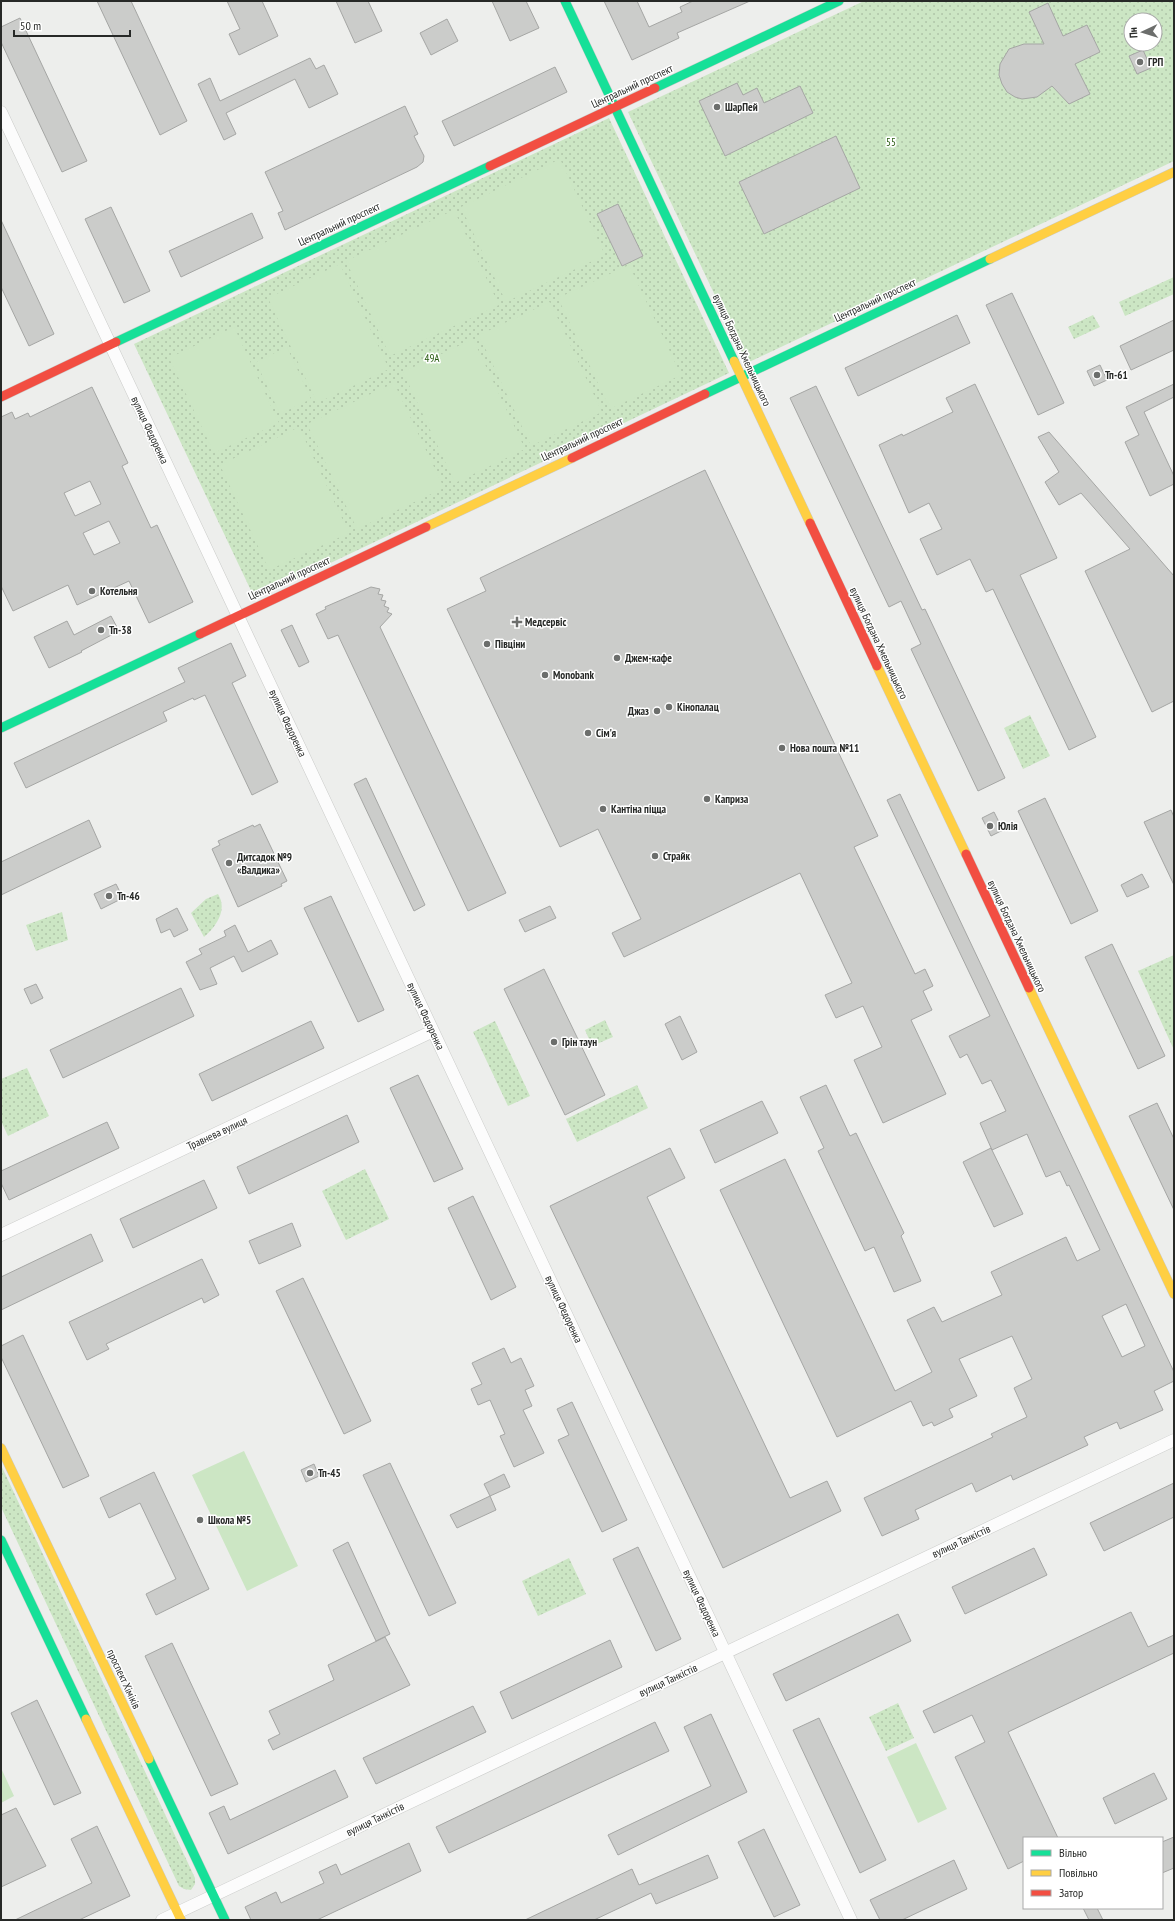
<svg xmlns="http://www.w3.org/2000/svg" width="1175" height="1921" font-family="'PT Sans Narrow',sans-serif">
<style>
.grass{fill:url(#grass-dots);fill-rule:evenodd}
.garden{fill:#cce6c4}
.building{fill:#cbccca;stroke:#a5a6a4;fill-rule:evenodd}
.lines{fill:none;stroke-linecap:round;stroke-linejoin:round}
.street-casing{stroke:#cacbc9;stroke-width:13}
.fast-casing{stroke:#cacbc9;stroke-width:10}
.slow-casing{stroke:#cacbc9;stroke-width:10}
.jam-casing{stroke:#cacbc9;stroke-width:10}
.street{stroke:#fcfcfc;stroke-width:12}
.fast{stroke:#16e098;stroke-width:9}
.slow{stroke:#ffcf43;stroke-width:9}
.jam{stroke:#f24e42;stroke-width:9}
.poi-dot{fill:#6c6e6c;stroke:#fff;stroke-width:1.5}
.labels{text-anchor:middle;dominant-baseline:central;stroke-width:3;stroke-linejoin:round;paint-order:stroke}
.poi-label{font-size:11px;font-weight:bold;fill:#272927;stroke:#fff;text-anchor:start}
.street-label{font-size:11px;fill:#272927;stroke:#fff}
.park-label{font-size:11px;fill:#25590d;stroke:#fff}
</style>
<defs>
<pattern id="grass-dots" width="8" height="8" patternUnits="userSpaceOnUse"><rect width="8" height="8" fill="#cce6c4"/><path d="M2 2h.1M6 6h.1" fill="none" stroke="#afc5a8" stroke-width="1.8" stroke-linecap="round"/></pattern>
</defs>
<rect width="100%" height="100%" fill="#edeeec"/>
<!-- grass -->
<path class="grass" d="M 864,1 L 1174,1 L 1174,161 L 747,363 L 628,112 ZM 1131,20 L 1155,20 L 1155,44 L 1131,44 Z
M 609,118 L 729,373 L 255,599 L 134,344 Z
M 1174,277 L 1174,294 L 1125,316 L 1119,302 Z
M 1093,315 L 1100,327 L 1074,339 L 1068,327 Z
M 1030,715 L 1050,756 L 1023,769 L 1004,728 Z
M 218,894 C 228,910 216,927 204,937 L 191,913 L 206,899 Z
M 62,912 L 68,940 L 36,951 L 26,925 Z
M 1174,955 L 1174,1050 L 1138,971 Z
M 605,1020 L 613,1037 L 592,1046 L 585,1030 Z
M 495,1021 L 530,1096 L 508,1106 L 473,1032 Z
M 27,1068 L 49,1116 L 8,1136 L 1,1121 L 1,1079 Z
M 637,1085 L 648,1108 L 577,1142 L 566,1119 Z
M 365,1169 L 389,1219 L 346,1240 L 322,1191 Z
M 1,1465 L 195,1878 L 195,1884 L 191,1890 L 184,1889 L 179,1886 L 1,1507 Z
M 569,1558 L 586,1594 L 538,1616 L 522,1581 Z
M 898,1703 L 914,1738 L 886,1751 L 869,1717 Z"/>
<!-- garden -->
<path class="garden" d="M 560,159 L 605,255 L 506,302 L 461,207 Z
M 454,210 L 499,305 L 390,356 L 346,261 Z
M 340,264 L 389,369 L 317,403 L 268,298 Z
M 629,265 L 681,375 L 610,409 L 558,298 Z
M 550,302 L 602,412 L 531,446 L 479,335 Z
M 234,327 L 279,423 L 214,453 L 169,358 Z
M 473,339 L 525,449 L 455,483 L 403,372 Z
M 287,347 L 311,399 L 280,414 L 256,362 Z
M 394,383 L 444,488 L 357,529 L 307,424 Z
M 299,427 L 349,533 L 269,570 L 220,465 Z
M 244,1451 L 298,1566 L 247,1591 L 192,1475 Z
M 916,1743 L 947,1809 L 918,1823 L 887,1757 Z
M 1,1768 L 14,1796 L 1,1803 Z"/>
<!-- building -->
<path class="building" d="M 97,1 L 131,1 L 187,121 L 160,135 Z
M 227,1 L 262,1 L 278,36 L 239,55 L 229,34 L 240,29 Z
M 336,1 L 368,1 L 382,31 L 355,43 Z
M 492,1 L 526,1 L 539,28 L 510,41 Z
M 604,1 L 637,1 L 649,27 L 682,12 L 680,7 L 693,1 L 750,1 L 677,33 L 679,38 L 632,60 Z
M 1048,3 L 1063,36 L 1087,25 L 1100,52 L 1075,64 L 1090,94 L 1069,104 L 1052,86 L 1037,97 L 1022,99 L 1015,97 L 1007,92 L 1002,84 L 999,75 L 1000,64 L 1009,49 L 1024,44 L 1044,44 L 1029,12 Z
M 20,18 L 87,161 L 62,172 L 1,42 L 1,27 Z
M 447,19 L 458,41 L 431,55 L 420,33 Z
M 1143,50 L 1151,68 L 1137,74 L 1129,56 Z
M 310,58 L 316,69 L 324,65 L 338,94 L 309,108 L 295,79 L 226,113 L 236,134 L 224,140 L 198,84 L 210,78 L 220,101 Z
M 555,67 L 567,92 L 454,146 L 442,121 Z
M 737,83 L 743,95 L 757,88 L 764,103 L 800,86 L 813,113 L 725,156 L 699,101 Z
M 405,106 L 418,134 L 414,136 L 424,156 L 423,162 L 417,167 L 285,230 L 278,213 L 283,211 L 265,172 Z
M 836,136 L 860,188 L 764,234 L 739,182 Z
M 618,204 L 643,256 L 622,266 L 597,214 Z
M 111,207 L 150,291 L 124,303 L 85,219 Z
M 252,213 L 263,238 L 181,277 L 169,251 Z
M 1,220 L 54,334 L 29,346 L 1,287 Z
M 1012,293 L 1064,403 L 1038,415 L 986,305 Z
M 957,315 L 970,343 L 858,396 L 845,368 Z
M 1174,320 L 1174,350 L 1131,370 L 1120,346 Z
M 1100,365 L 1107,380 L 1094,386 L 1087,371 Z
M 975,384 L 1057,558 L 1020,575 L 1096,737 L 1069,750 L 993,589 L 986,592 L 970,559 L 937,575 L 920,539 L 942,529 L 929,503 L 909,513 L 879,445 L 902,434 L 903,436 L 953,412 L 946,398 Z
M 1174,384 L 1174,397 L 1144,412 L 1174,476 L 1174,484 L 1150,496 L 1125,442 L 1139,435 L 1126,407 Z
M 816,386 L 922,610 L 925,609 L 1005,778 L 978,791 L 911,649 L 921,644 L 901,601 L 889,607 L 790,398 Z
M 92,387 L 128,463 L 122,466 L 151,528 L 157,525 L 193,602 L 149,623 L 129,581 L 77,605 L 68,585 L 13,611 L 1,586 L 1,417 L 12,412 L 15,419 L 28,413 L 30,417 ZM 90,481 L 101,504 L 75,516 L 64,493 ZM 109,521 L 120,543 L 94,555 L 83,533 Z
M 1049,432 L 1174,576 L 1174,701 L 1152,712 L 1085,571 L 1130,549 L 1081,493 L 1059,505 L 1045,482 L 1059,472 L 1038,437 Z
M 705,470 L 878,836 L 854,847 L 915,974 L 925,969 L 933,986 L 923,991 L 932,1010 L 911,1020 L 946,1094 L 883,1123 L 854,1060 L 882,1047 L 863,1006 L 836,1018 L 825,995 L 852,983 L 800,873 L 624,957 L 612,933 L 641,919 L 598,829 L 560,847 L 447,609 L 486,591 L 480,578 Z
M 371,587 L 380,589 L 378,594 L 383,595 L 381,600 L 386,601 L 384,606 L 389,608 L 387,612 L 392,614 L 380,627 L 506,893 L 468,911 L 338,635 L 328,639 L 316,614 L 326,609 L 325,607 Z
M 111,616 L 119,631 L 81,651 L 82,652 L 49,668 L 34,637 L 67,621 L 74,635 Z
M 292,625 L 309,662 L 299,667 L 281,630 Z
M 231,643 L 246,676 L 232,683 L 278,782 L 252,795 L 205,695 L 194,700 L 193,698 L 163,712 L 167,721 L 26,788 L 14,763 L 185,682 L 178,668 Z
M 366,778 L 425,905 L 414,911 L 354,784 Z
M 900,794 L 1174,1372 L 1174,1381 L 1154,1391 L 1163,1410 L 1120,1429 L 1117,1422 L 1084,1437 L 1088,1445 L 1013,1480 L 1011,1475 L 976,1492 L 972,1483 L 915,1510 L 919,1519 L 882,1536 L 864,1498 L 993,1437 L 991,1434 L 1027,1417 L 1014,1388 L 1032,1379 L 1012,1336 L 959,1359 L 977,1396 L 949,1409 L 953,1417 L 934,1426 L 932,1422 L 923,1426 L 911,1401 L 837,1437 L 720,1190 L 785,1159 L 895,1391 L 932,1372 L 907,1320 L 934,1307 L 942,1322 L 1002,1295 L 991,1272 L 1066,1237 L 1077,1261 L 1100,1250 L 1069,1185 L 1067,1186 L 1060,1171 L 1046,1177 L 1027,1134 L 992,1150 L 980,1123 L 1006,1111 L 991,1080 L 982,1084 L 967,1054 L 960,1058 L 949,1036 L 990,1016 L 887,800 ZM 1126,1304 L 1145,1346 L 1122,1357 L 1102,1316 Z
M 1045,798 L 1098,911 L 1071,924 L 1018,811 Z
M 1171,810 L 1174,817 L 1174,885 L 1144,822 Z
M 994,812 L 1003,830 L 991,836 L 982,818 Z
M 89,820 L 101,847 L 1,895 L 1,862 Z
M 260,824 L 287,881 L 281,884 L 282,886 L 238,907 L 212,849 L 220,845 L 218,841 L 253,825 L 254,827 Z
M 1142,874 L 1149,887 L 1127,897 L 1121,885 Z
M 116,884 L 123,898 L 101,909 L 94,894 Z
M 331,896 L 384,1010 L 358,1022 L 304,908 Z
M 550,906 L 556,918 L 525,932 L 519,920 Z
M 177,908 L 188,930 L 174,937 L 170,929 L 161,933 L 156,919 Z
M 235,925 L 248,952 L 271,940 L 278,954 L 242,972 L 234,956 L 210,968 L 217,984 L 200,990 L 186,962 L 202,954 L 199,949 L 226,936 L 224,931 Z
M 1112,944 L 1165,1056 L 1138,1069 L 1085,957 Z
M 544,969 L 605,1095 L 565,1115 L 504,989 Z
M 36,984 L 43,998 L 31,1004 L 24,989 Z
M 181,988 L 194,1016 L 63,1078 L 50,1050 Z
M 680,1016 L 697,1052 L 682,1060 L 665,1024 Z
M 311,1021 L 324,1048 L 212,1101 L 199,1074 Z
M 418,1075 L 463,1169 L 434,1182 L 390,1088 Z
M 826,1085 L 850,1136 L 856,1133 L 904,1233 L 901,1236 L 921,1281 L 894,1292 L 874,1247 L 865,1251 L 818,1151 L 824,1148 L 800,1097 Z
M 762,1101 L 778,1133 L 715,1163 L 700,1130 Z
M 1157,1103 L 1174,1139 L 1174,1210 L 1129,1116 Z
M 347,1115 L 359,1142 L 249,1194 L 237,1167 Z
M 107,1122 L 119,1148 L 9,1200 L 1,1183 L 1,1171 Z
M 670,1148 L 685,1178 L 647,1197 L 790,1498 L 827,1481 L 841,1511 L 723,1568 L 550,1206 Z
M 991,1148 L 1023,1214 L 994,1227 L 963,1162 Z
M 204,1180 L 217,1208 L 133,1248 L 120,1219 Z
M 473,1196 L 516,1287 L 491,1300 L 448,1208 Z
M 292,1223 L 301,1246 L 259,1264 L 249,1241 Z
M 91,1234 L 103,1261 L 1,1310 L 1,1277 Z
M 202,1259 L 219,1295 L 204,1303 L 202,1298 L 106,1344 L 109,1349 L 87,1360 L 69,1322 Z
M 303,1278 L 371,1421 L 344,1434 L 276,1291 Z
M 23,1335 L 89,1476 L 63,1488 L 1,1357 L 1,1346 Z
M 504,1348 L 511,1363 L 521,1358 L 534,1386 L 525,1390 L 532,1406 L 523,1410 L 544,1453 L 514,1467 L 500,1436 L 505,1434 L 490,1400 L 478,1405 L 471,1389 L 482,1384 L 472,1363 Z
M 572,1402 L 627,1520 L 602,1532 L 558,1440 L 569,1435 L 557,1409 Z
M 390,1463 L 456,1603 L 429,1616 L 363,1475 Z
M 314,1464 L 319,1476 L 306,1482 L 301,1470 Z
M 154,1472 L 209,1589 L 156,1615 L 146,1594 L 176,1579 L 140,1503 L 109,1518 L 100,1498 Z
M 504,1474 L 510,1487 L 490,1496 L 484,1484 Z
M 1174,1483 L 1174,1517 L 1104,1551 L 1090,1523 Z
M 490,1496 L 496,1510 L 457,1528 L 450,1515 Z
M 348,1542 L 390,1634 L 376,1641 L 333,1550 Z
M 638,1547 L 681,1639 L 656,1651 L 613,1559 Z
M 1034,1548 L 1047,1575 L 965,1614 L 952,1587 Z
M 1131,1612 L 1148,1647 L 1174,1635 L 1174,1653 L 1008,1732 L 1058,1838 L 1024,1838 L 1024,1861 L 1008,1869 L 955,1757 L 985,1742 L 972,1715 L 934,1733 L 923,1711 Z
M 898,1614 L 911,1641 L 786,1701 L 773,1674 Z
M 385,1637 L 410,1685 L 273,1750 L 268,1740 L 280,1734 L 269,1711 L 334,1680 L 328,1665 Z
M 610,1640 L 622,1667 L 512,1719 L 500,1692 Z
M 172,1643 L 238,1784 L 211,1796 L 145,1656 Z
M 37,1700 L 81,1793 L 54,1805 L 11,1713 Z
M 473,1706 L 486,1732 L 376,1784 L 363,1758 Z
M 711,1714 L 747,1792 L 618,1855 L 608,1835 L 711,1786 L 684,1727 Z
M 819,1718 L 886,1860 L 860,1873 L 793,1730 Z
M 655,1722 L 669,1751 L 449,1853 L 436,1827 Z
M 335,1770 L 348,1797 L 228,1854 L 209,1813 L 224,1806 L 230,1820 Z
M 1154,1773 L 1167,1799 L 1115,1824 L 1103,1798 Z
M 16,1808 L 46,1866 L 1,1887 L 1,1815 Z
M 97,1826 L 130,1896 L 79,1920 L 15,1920 L 92,1883 L 71,1839 Z
M 764,1829 L 800,1905 L 774,1917 L 738,1842 Z
M 1174,1837 L 1174,1868 L 1162,1873 L 1162,1842 Z
M 409,1843 L 421,1871 L 317,1920 L 251,1920 L 245,1907 L 276,1892 L 281,1903 L 324,1883 L 319,1872 L 336,1864 L 341,1875 Z
M 708,1855 L 718,1878 L 656,1904 L 651,1893 L 594,1920 L 525,1920 L 632,1869 L 639,1885 Z
M 954,1860 L 967,1889 L 902,1920 L 880,1920 L 870,1900 Z
M 1083,1908 L 1097,1908 L 1103,1920 L 1089,1920 Z"/>
<g class="lines">
<!-- street casing -->
<g class="street-casing">
<path id="street" d="M 1,112 L 851,1920
M 1,1235 L 433,1031
M 162,1920 L 1174,1440"/>
</g>
<!-- fast casing -->
<g class="fast-casing">
<path id="fast" d="M 565,1 L 734,361
M 655,88 L 839,1
M 116,342 L 490,166
M 705,394 L 990,259
M 1,728 L 200,634
M 1,1540 L 86,1719
M 149,1759 L 225,1920"/>
</g>
<!-- slow casing -->
<g class="slow-casing">
<path id="slow" d="M 990,259 L 1174,172
M 734,361 L 810,523
M 426,527 L 572,458
M 877,666 L 966,854
M 1029,988 L 1174,1294
M 1,1448 L 149,1759
M 86,1719 L 181,1920"/>
</g>
<!-- jam casing -->
<g class="jam-casing">
<path id="jam" d="M 490,166 L 655,88
M 1,397 L 116,342
M 572,458 L 705,394
M 810,523 L 877,666
M 200,634 L 426,527
M 966,854 L 1029,988"/>
</g>
<!-- street -->
<use href="#street" class="street"/>
<!-- fast -->
<use href="#fast" class="fast"/>
<!-- slow -->
<use href="#slow" class="slow"/>
<!-- jam -->
<use href="#jam" class="jam"/>
</g>
<!-- markers -->
<g class="poi-dot">
<circle cx="1140" cy="62" r="4"/>
<circle cx="717" cy="107" r="4"/>
<circle cx="1097" cy="375" r="4"/>
<circle cx="92" cy="591" r="4"/>
<path d="M515 616h4v4h4v4h-4v4h-4v-4h-4v-4h4z"/>
<circle cx="101" cy="630" r="4"/>
<circle cx="487" cy="644" r="4"/>
<circle cx="617" cy="658" r="4"/>
<circle cx="545" cy="675" r="4"/>
<circle cx="669" cy="707" r="4"/>
<circle cx="657" cy="711" r="4"/>
<circle cx="588" cy="733" r="4"/>
<circle cx="782" cy="748" r="4"/>
<circle cx="707" cy="799" r="4"/>
<circle cx="603" cy="809" r="4"/>
<circle cx="990" cy="826" r="4"/>
<circle cx="655" cy="856" r="4"/>
<circle cx="229" cy="863" r="4"/>
<circle cx="109" cy="896" r="4"/>
<circle cx="554" cy="1042" r="4"/>
<circle cx="310" cy="1473" r="4"/>
<circle cx="200" cy="1520" r="4"/>
</g>
<g class="labels">
<!-- poi labels -->
<g class="poi-label">
<text x="1148" y="62">ГРП</text>
<text x="725" y="107">ШарПей</text>
<text x="1105" y="375">Тп-61</text>
<text x="100" y="591">Котельня</text>
<text x="525" y="622">Медсервіс</text>
<text x="109" y="630">Тп-38</text>
<text x="495" y="644">Півціни</text>
<text x="625" y="658">Джем-кафе</text>
<text x="553" y="675">Monobank</text>
<text x="677" y="707">Кінопалац</text>
<text x="649" y="711" text-anchor="end">Джаз</text>
<text x="596" y="733">Сім'я</text>
<text x="790" y="748">Нова пошта №11</text>
<text x="715" y="799">Каприза</text>
<text x="611" y="809">Кантіна піцца</text>
<text x="998" y="826">Юлія</text>
<text x="663" y="856">Страйк</text>
<text x="237" y="857">Дитсадок №9<tspan x="237" dy="13">«Валдика»</tspan></text>
<text x="117" y="896">Тп-46</text>
<text x="562" y="1042">Грін таун</text>
<text x="318" y="1473">Тп-45</text>
<text x="208" y="1520">Школа №5</text>
</g>
<!-- street labels -->
<g class="street-label">
<text transform="translate(632 86) rotate(-25)">Центральний проспект</text>
<text transform="translate(339 224) rotate(-25)">Центральний проспект</text>
<text transform="translate(875 300) rotate(-25)">Центральний проспект</text>
<text transform="translate(742 350) rotate(65)">вулиця Богдана Хмельницького</text>
<text transform="translate(150 430) rotate(65)">вулиця Федоренка</text>
<text transform="translate(582 439) rotate(-25)">Центральний проспект</text>
<text transform="translate(289 578) rotate(-25)">Центральний проспект</text>
<text transform="translate(879 643) rotate(65)">вулиця Богдана Хмельницького</text>
<text transform="translate(288 723) rotate(65)">вулиця Федоренка</text>
<text transform="translate(1017 936) rotate(65)">вулиця Богдана Хмельницького</text>
<text transform="translate(426 1016) rotate(65)">вулиця Федоренка</text>
<text transform="translate(217 1133) rotate(-25)">Травнева вулиця</text>
<text transform="translate(564 1309) rotate(65)">вулиця Федоренка</text>
<text transform="translate(961 1541) rotate(-25)">вулиця Танкістів</text>
<text transform="translate(702 1603) rotate(65)">вулиця Федоренка</text>
<text transform="translate(124 1679) rotate(65)">проспект Хіміків</text>
<text transform="translate(668 1680) rotate(-25)">вулиця Танкістів</text>
<text transform="translate(375 1819) rotate(-26)">вулиця Танкістів</text>
</g>
<!-- park labels -->
<g class="park-label">
<text x="891" y="142">55</text>
<text x="432" y="358">49А</text>
</g>
</g>
<!-- border -->
<rect width="1175" height="1921" fill="none" stroke="#272927" stroke-width="4"/>
<!-- legend -->
<rect x="1023" y="1837" width="140" height="72" fill="#ffffff" stroke="#a9a9a9"/>
<rect x="1031" y="1850" width="20" height="6" fill="#16e098" stroke="#a9a9a9"/>
<text x="1059" y="1857" font-size="12" fill="#272927">Вільно</text>
<rect x="1031" y="1870" width="20" height="6" fill="#ffcf43" stroke="#a9a9a9"/>
<text x="1059" y="1877" font-size="12" fill="#272927">Повільно</text>
<rect x="1031" y="1890" width="20" height="6" fill="#f24e42" stroke="#a9a9a9"/>
<text x="1059" y="1897" font-size="12" fill="#272927">Затор</text>
<!-- north arrow -->
<g transform="translate(1143 32) rotate(266)"><circle r="19" fill="#ffffff" stroke="#a9a9a9"/>
<path d="M0-3L7 15L0 10L-7 15Z" fill="#6c6e6c"/>
<text y="-6" font-size="11" font-weight="bold" text-anchor="middle" fill="#272927">Пн</text>
</g>
<!-- scale -->
<path d="M14 30v6h116v-6" fill="none" stroke="#272927" stroke-width="2"/>
<text x="20" y="30" font-size="12" fill="#272927" stroke="#ffffff" stroke-width="3" paint-order="stroke">50 m</text>
</svg>
